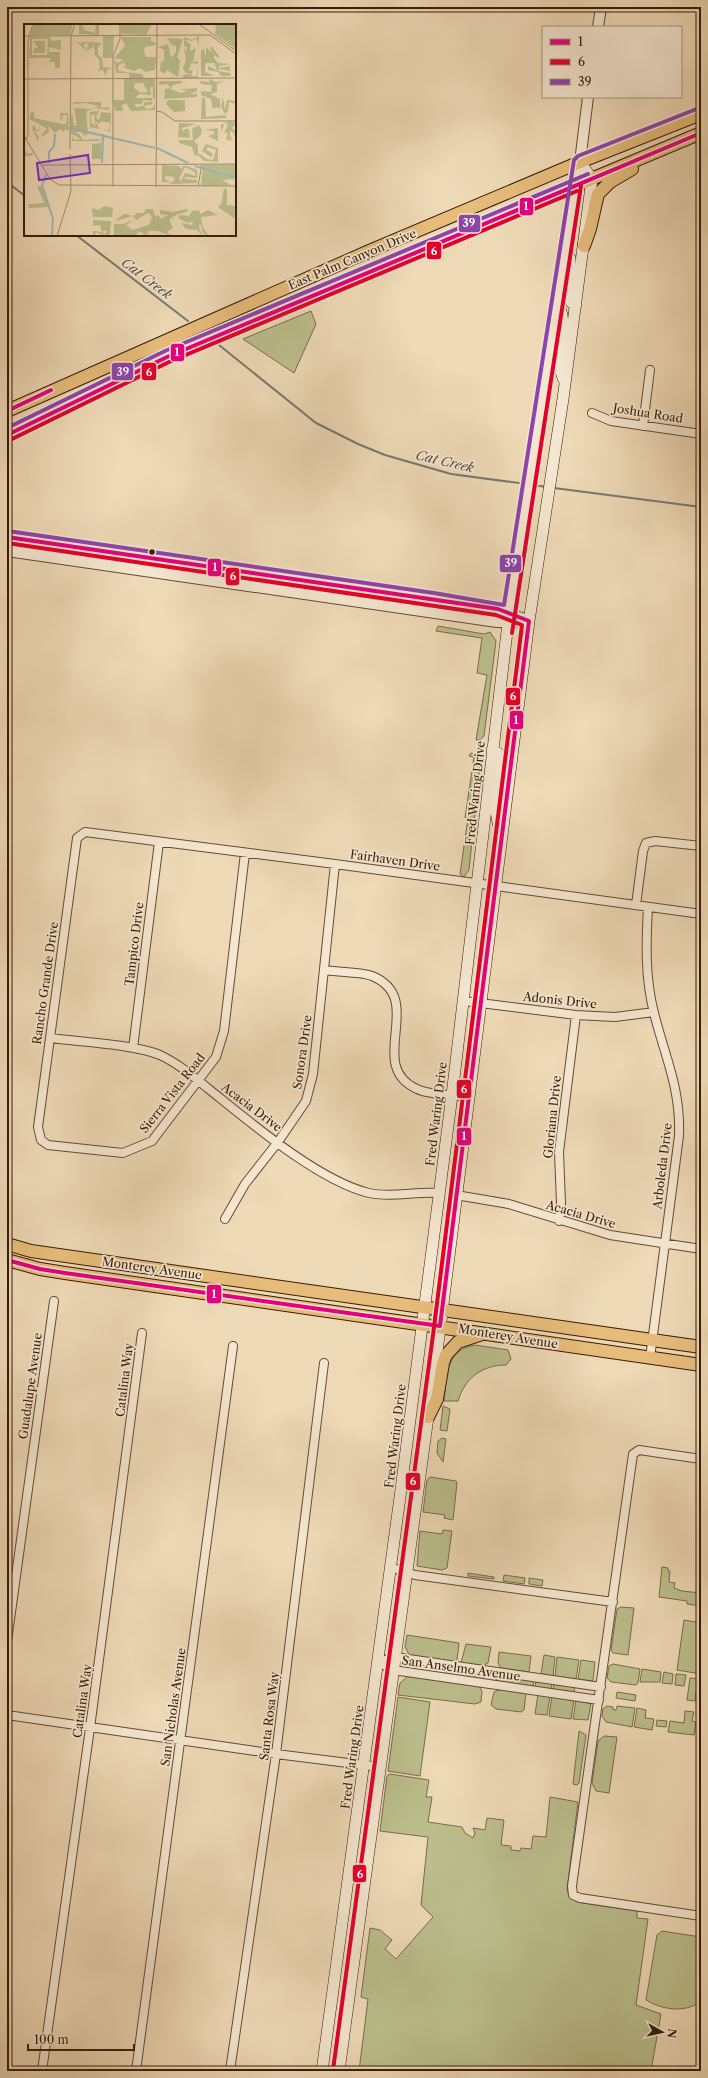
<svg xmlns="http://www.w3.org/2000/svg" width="708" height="2078" font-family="'Libre Caslon Text',serif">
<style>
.green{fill:#bbbe8c;stroke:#796d4a}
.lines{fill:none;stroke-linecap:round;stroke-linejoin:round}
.stream{stroke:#767972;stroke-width:2}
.minor-casing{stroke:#654b33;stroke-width:10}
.tertiary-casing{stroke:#654b33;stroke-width:12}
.secondary-casing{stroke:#371c07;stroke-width:12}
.primary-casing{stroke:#371c07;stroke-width:14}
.minor{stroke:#f4e6d0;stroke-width:8}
.tertiary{stroke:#f4e6d0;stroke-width:10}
.secondary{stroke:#f4e6d0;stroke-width:11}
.primary{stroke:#e7bc7b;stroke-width:12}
.bus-1-casing{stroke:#f4e6d0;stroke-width:7}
.bus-2-casing{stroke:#f4e6d0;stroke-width:7}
.bus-3-casing{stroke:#f4e6d0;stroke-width:7}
.bus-1{stroke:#e5007d;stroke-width:4}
.bus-2{stroke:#e4002b;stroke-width:4}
.bus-3{stroke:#8e44ad;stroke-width:4}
.bus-dot{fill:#371c07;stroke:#f4e6d0;stroke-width:1.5}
.labels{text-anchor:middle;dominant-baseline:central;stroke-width:3.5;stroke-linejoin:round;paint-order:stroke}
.street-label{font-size:12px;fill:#371c07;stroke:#f4e6d0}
.water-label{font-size:13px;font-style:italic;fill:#564a3d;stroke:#f4e6d0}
.inset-river{fill:none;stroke:#a0b7ba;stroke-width:2}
.inset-road{fill:none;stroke:#a58d70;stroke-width:1}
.view{fill:#7b2cbf;fill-opacity:0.15;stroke:#7b2cbf;stroke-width:2}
.inset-edge{fill:none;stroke:#371c07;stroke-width:2}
.line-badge{stroke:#f4e6d0;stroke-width:1.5}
.badge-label{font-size:11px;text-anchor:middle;font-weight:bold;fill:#fff}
</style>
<rect width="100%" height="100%" fill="#eed9b6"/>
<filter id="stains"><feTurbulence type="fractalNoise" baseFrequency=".005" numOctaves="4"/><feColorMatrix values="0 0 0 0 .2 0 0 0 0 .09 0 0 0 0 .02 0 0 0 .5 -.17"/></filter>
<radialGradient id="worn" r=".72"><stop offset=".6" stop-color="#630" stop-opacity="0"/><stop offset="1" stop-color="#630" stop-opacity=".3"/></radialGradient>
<!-- green -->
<path class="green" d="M 311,311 L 316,324 L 294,373 L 243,339 Z
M 438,626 L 484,634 L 490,632 L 496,641 L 484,736 L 480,740 L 476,740 L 487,675 L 477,673 L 482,638 L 436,631 Z
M 471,753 L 481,756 L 469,870 L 464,877 L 460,874 L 468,818 L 465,818 L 474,757 L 469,756 Z
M 475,1345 L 508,1350 L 511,1359 L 506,1365 C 482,1365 465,1378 458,1401 L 444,1401 C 447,1376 445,1350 475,1345 Z
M 443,1406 L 450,1409 L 447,1431 L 440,1430 Z
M 442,1438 L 446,1439 L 443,1462 L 437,1453 L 438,1441 Z
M 430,1477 L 456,1481 L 457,1483 L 453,1520 L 444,1518 L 445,1515 L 423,1512 L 427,1480 Z
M 443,1530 L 452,1531 L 447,1568 L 442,1570 L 417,1566 L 420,1531 L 442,1534 Z
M 662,1567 L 668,1568 L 668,1571 L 670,1571 L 669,1582 L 675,1583 L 674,1588 L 682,1591 L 701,1593 L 701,1606 L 687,1604 L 687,1601 L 659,1597 Z
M 468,1573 L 494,1577 L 494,1579 L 468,1576 Z
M 504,1575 L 525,1578 L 524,1584 L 503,1581 Z
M 529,1578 L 543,1580 L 542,1586 L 529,1584 Z
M 621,1607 L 634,1608 L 628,1655 L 613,1653 L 611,1650 L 617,1609 Z
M 684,1620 L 701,1623 L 701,1674 L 677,1670 Z
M 407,1635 L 459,1643 L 457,1660 L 454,1662 L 410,1656 L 405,1647 Z
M 466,1644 L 491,1647 L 488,1663 L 482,1666 L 461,1663 Z
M 499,1652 L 531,1656 L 529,1672 L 501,1668 L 498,1663 Z
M 544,1655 L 555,1657 L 553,1676 L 541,1674 Z
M 557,1657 L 579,1660 L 576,1679 L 555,1676 Z
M 581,1660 L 595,1662 L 593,1681 L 578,1679 Z
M 613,1664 L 640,1669 L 638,1683 L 636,1685 L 611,1682 L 607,1678 L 609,1666 Z
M 427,1666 L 482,1673 L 484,1678 L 481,1679 L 425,1671 Z
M 642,1669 L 661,1672 L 660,1682 L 640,1682 Z
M 664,1672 L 673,1674 L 672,1684 L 662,1683 Z
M 676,1674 L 686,1675 L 684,1686 L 675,1685 Z
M 498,1675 L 534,1680 L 533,1686 L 496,1681 L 496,1676 Z
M 408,1676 L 479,1686 L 482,1691 L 481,1702 L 475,1704 L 398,1695 L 400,1683 Z
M 690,1678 L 701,1679 L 700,1692 L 696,1692 L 695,1701 L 687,1700 Z
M 536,1681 L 552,1683 L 551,1689 L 535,1687 Z
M 554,1683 L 575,1686 L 574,1692 L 553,1689 Z
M 501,1689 L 526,1693 L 524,1710 L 521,1712 L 496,1709 L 491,1705 L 494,1692 Z
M 617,1692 L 636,1695 L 635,1701 L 616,1698 Z
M 538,1694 L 550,1696 L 547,1715 L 535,1714 Z
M 552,1696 L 574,1699 L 571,1719 L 549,1716 Z
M 398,1697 L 430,1702 L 420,1776 L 388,1771 Z
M 576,1700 L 591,1704 L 588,1720 L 573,1719 Z
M 607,1706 L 613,1707 L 613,1710 L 616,1710 L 617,1706 L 635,1708 L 632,1727 L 606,1722 L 602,1716 L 603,1709 Z
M 637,1708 L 646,1710 L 645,1718 L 654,1719 L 652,1730 L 634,1727 Z
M 685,1711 L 694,1712 L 692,1721 L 696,1722 L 694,1735 L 668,1732 L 670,1721 L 684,1723 Z
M 657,1720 L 667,1721 L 666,1727 L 656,1726 Z
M 579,1731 L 586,1735 L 579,1783 L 577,1785 L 573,1784 Z
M 604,1736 L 617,1737 L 609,1793 L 596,1791 L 592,1783 L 598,1741 Z
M 390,1774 L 429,1780 L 426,1797 L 432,1797 L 428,1822 L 462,1827 L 465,1833 L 473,1838 L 475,1833 L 473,1828 L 485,1830 L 487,1818 L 504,1820 L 501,1845 L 511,1846 L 511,1850 L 520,1851 L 521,1848 L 531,1849 L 533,1836 L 546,1837 L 550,1797 L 578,1802 L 567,1890 L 570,1898 L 577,1902 L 637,1911 L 637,1918 L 648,1919 L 636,2005 L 661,2014 L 651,2071 L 359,2071 L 368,1999 L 361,1997 L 370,1928 L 380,1930 L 392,1940 L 385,1949 L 396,1959 L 433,1917 L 421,1905 L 428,1837 L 380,1831 L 387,1776 Z
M 662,1931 L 701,1937 L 701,2002 C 683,2013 663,2010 646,2000 L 657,1935 Z"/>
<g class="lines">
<!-- stream -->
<path class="stream" d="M 7,182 L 25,196
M 76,235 L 188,321
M 219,345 L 316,423 L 358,444 L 385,455 L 451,474 L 526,484
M 534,485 L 546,487
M 554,488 L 701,507"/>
<!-- minor casing -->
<g class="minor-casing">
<path id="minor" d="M 592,413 L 611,421 L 701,434
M 643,426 L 650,370
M 245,853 L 224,1031 L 216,1057 L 152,1141 L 123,1153 L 48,1145 L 41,1140 L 38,1127 L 77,838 L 85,832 L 335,864 L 701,914
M 636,905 L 643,851 L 646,843 L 655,841 L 701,846
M 648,907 C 646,943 645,978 654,1013 C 665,1057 681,1089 679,1136 L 650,1358
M 324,970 C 336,972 363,972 372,976 C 428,999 364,1065 417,1089 C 429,1095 454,1095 468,1097
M 464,1001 L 576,1015 L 615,1017 L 654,1012
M 50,1038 C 80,1042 133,1044 160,1055 C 179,1064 194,1077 210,1090 C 251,1123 319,1181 369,1193 C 392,1198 416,1191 439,1193
M 133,1048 L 159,842
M 456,1195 L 509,1204 L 610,1235 L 701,1249
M 225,1219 L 245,1184 L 278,1142 L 306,1101 L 313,1074 L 335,864
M 559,1221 L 561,1203 L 559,1152 L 576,1015
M 701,1459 L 639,1450 L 633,1454 L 572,1886 L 573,1895 L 580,1898 L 701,1916
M 390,1567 L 415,1575 L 613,1602
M 7,1641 L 54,1301
M 378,1662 L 395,1657 L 601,1687
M 378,1662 L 393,1670 L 599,1700
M 7,1715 L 276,1754 L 380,1767
M 42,2071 L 90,1728 L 142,1333
M 136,2071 L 233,1346
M 230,2071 L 276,1754 L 324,1363"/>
</g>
<!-- tertiary casing -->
<g class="tertiary-casing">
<path id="tertiary" d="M 598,27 L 601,7
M 580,162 L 588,97
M 7,537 L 498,609 L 529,621
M 7,551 L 497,622 L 515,622"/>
</g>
<!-- secondary casing -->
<g class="secondary-casing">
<path id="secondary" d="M 570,258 L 568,294 L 571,302 L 576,305
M 557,303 C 572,325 552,355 564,380
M 492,750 L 498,753 L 500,759 L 496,812 L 499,827
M 322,2071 L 400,1497 L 452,1095 L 508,623 L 580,162
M 339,2071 L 439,1336 L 529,621 L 563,399 L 592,179 L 580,162"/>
</g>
<!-- primary casing -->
<g class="primary-casing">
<path id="primary" d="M 584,246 L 590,229 L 598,194 L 610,182 L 632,169
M 7,411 L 367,252 L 580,162 L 701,114
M 7,435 L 167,357 L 701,133
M 7,1244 L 31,1251 L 701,1347
M 7,1260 L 40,1269 L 65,1273 L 701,1365
M 428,1417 L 437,1399 L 443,1363 L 446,1355 L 458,1342 L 482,1334"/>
</g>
<!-- minor -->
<use href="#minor" class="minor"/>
<!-- tertiary -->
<use href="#tertiary" class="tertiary"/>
<!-- secondary -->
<use href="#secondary" class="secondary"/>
<!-- primary -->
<use href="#primary" class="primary"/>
<!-- bus-1 casing -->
<g class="bus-1-casing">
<path id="bus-1" d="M 7,411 L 51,390
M 7,435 L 167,357 L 701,133
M 7,537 L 498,609 L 529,621 L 440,1326 L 65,1273 L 40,1269 L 7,1260"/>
</g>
<!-- bus-2 casing -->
<g class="bus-2-casing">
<path id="bus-2" d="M 10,440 L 169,362 L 577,191
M 7,543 L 496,615 L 522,625 L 433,1335 L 333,2070
M 512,633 L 581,186"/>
</g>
<!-- bus-3 casing -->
<g class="bus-3-casing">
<path id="bus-3" d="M 7,428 L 165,351 L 588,174
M 8,531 L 434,593 L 504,605 L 574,160 L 578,156 L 699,108"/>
</g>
<!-- bus-1 -->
<use href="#bus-1" class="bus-1"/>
<!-- bus-2 -->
<use href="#bus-2" class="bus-2"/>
<!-- bus-3 -->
<use href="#bus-3" class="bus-3"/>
</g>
<!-- markers -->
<circle class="bus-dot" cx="152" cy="552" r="3.5"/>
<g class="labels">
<!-- street labels -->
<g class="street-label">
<text transform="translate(352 259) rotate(-23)">East Palm Canyon Drive</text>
<text transform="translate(648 413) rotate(9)">Joshua Road</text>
<text transform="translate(475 793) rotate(-84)">Fred Waring Drive</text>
<text transform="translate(395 860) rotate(8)">Fairhaven Drive</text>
<text transform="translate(134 944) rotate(-83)">Tampico Drive</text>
<text transform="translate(45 983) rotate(-82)">Rancho Grande Drive</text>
<text transform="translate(560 1000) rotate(6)">Adonis Drive</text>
<text transform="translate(302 1052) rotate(-82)">Sonora Drive</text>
<text transform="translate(172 1093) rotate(-52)">Sierra Vista Road</text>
<text transform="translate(252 1107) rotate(37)">Acacia Drive</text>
<text transform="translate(436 1114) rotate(-83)">Fred Waring Drive</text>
<text transform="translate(552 1117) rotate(-84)">Gloriana Drive</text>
<text transform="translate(662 1166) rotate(-83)">Arboleda Drive</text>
<text transform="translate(581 1214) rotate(16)">Acacia Drive</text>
<text transform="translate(152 1268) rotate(8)">Monterey Avenue</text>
<text transform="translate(508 1336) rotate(9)">Monterey Avenue</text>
<text transform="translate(124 1380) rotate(-83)">Catalina Way</text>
<text transform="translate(30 1386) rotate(-82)">Guadalupe Avenue</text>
<text transform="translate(395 1436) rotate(-83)">Fred Waring Drive</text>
<text transform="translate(461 1668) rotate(8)">San Anselmo Avenue</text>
<text transform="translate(82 1701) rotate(-82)">Catalina Way</text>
<text transform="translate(173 1707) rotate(-82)">San Nicholas Avenue</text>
<text transform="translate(269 1716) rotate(-83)">Santa Rosa Way</text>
<text transform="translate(352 1757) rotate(-82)">Fred Waring Drive</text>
</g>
<!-- water labels -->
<g class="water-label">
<text transform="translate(147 278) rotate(37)">Cat Creek</text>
<text transform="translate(445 461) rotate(13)">Cat Creek</text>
</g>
</g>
<!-- overview -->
<g transform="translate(24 24)">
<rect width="212" height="212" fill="#eed9b6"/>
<path d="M 10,0 L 49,0 L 46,11 L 7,11 ZM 55,0 L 58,0 L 60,6 L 71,9 L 72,0 L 85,1 L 75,1 L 75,11 L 55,10 ZM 97,0 L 128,0 L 122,11 L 97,10 ZM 190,0 L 212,0 L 212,25 L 191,10 L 192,3 ZM 79,12 L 90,12 L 89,32 L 87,34 L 79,34 ZM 175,12 L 175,23 L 173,15 L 167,17 L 160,15 L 167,21 L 166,27 L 172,24 L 169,38 L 174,37 L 174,40 L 167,39 L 165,45 L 166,47 L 169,45 L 167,52 L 173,52 L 174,41 L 174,54 L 159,54 L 159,51 L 167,49 L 161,49 L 159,44 L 162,36 L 160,23 L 162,27 L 163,23 L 160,22 L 160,13 L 168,16 ZM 6,13 L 26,13 L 27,17 L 37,16 L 37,26 L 25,23 L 25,28 L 36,28 L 36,44 L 31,44 L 31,38 L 25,38 L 27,34 L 5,34 ZM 8,15 L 24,15 L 23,31 L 8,31 ZM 97,13 L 127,13 L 127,17 L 132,19 L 131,21 L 121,23 L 120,27 L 122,33 L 132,33 L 131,46 L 121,48 L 116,44 L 110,47 L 98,43 L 102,42 L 100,38 L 95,41 L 94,47 L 118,50 L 120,54 L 105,54 L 105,49 L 92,49 L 90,35 L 93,39 L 100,36 L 90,34 L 101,22 ZM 58,14 L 58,18 L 67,18 L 69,14 L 68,18 L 78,19 L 74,23 L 74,30 L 78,34 L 79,43 L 88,44 L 83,46 L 82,52 L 79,46 L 73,47 L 76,44 L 75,35 L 71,32 L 70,22 L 63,27 L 64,19 L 59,20 L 63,27 L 54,19 L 52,21 L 54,18 L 58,20 ZM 143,14 L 159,15 L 153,33 L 156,36 L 154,53 L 143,46 L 140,50 L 136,47 L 137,38 L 140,37 L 140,26 L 134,23 L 144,20 L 147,34 L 152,28 L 152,22 L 148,21 ZM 9,17 L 21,17 L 21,29 L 9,29 L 10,25 L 14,23 ZM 182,23 L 188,29 L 186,23 L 188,23 L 195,32 L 195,34 L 190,31 L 190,34 L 194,39 L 207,40 L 195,42 L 195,44 L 206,42 L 206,47 L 195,45 L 194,47 L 206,49 L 207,52 L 197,52 L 194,48 L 184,46 L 184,42 L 193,46 L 190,39 L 182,39 L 181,43 L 181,48 L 189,51 L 188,52 L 177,52 L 177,26 L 180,25 L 182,34 ZM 100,55 L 131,55 L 131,75 L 129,75 L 129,63 L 126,63 L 127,71 L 115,70 L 111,74 L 128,74 L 128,77 L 119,76 L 118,80 L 111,80 L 112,83 L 119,82 L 121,78 L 128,78 L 129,80 L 120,82 L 122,85 L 129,84 L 131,79 L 131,86 L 107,87 L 102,79 L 98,81 L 99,87 L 91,87 L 89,76 L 100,76 ZM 111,59 L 119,59 L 124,68 L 117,69 L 110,64 ZM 186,55 L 192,58 L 200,57 L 193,60 L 193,68 L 186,70 L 196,75 L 196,85 L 193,83 L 189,85 L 187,75 L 177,71 L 177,67 L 187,68 L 188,61 L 177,60 L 176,57 L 185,58 ZM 136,57 L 158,57 L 158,59 L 149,61 L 146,65 L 157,69 L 163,67 L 158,66 L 159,65 L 173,64 L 173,67 L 166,70 L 173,70 L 173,73 L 140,75 L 141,65 L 146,64 L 144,60 L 134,61 ZM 199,73 L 201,86 L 203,76 L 212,77 L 212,80 L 205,78 L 204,87 L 201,90 L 197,83 ZM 178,74 L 181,74 L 182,93 L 201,91 L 203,94 L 177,95 ZM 144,76 L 161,76 L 161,87 L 150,88 L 142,80 ZM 49,78 L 77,78 L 77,84 L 85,83 L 85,86 L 71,84 L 62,87 L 64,108 L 63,112 L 60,108 L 62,114 L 57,108 L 51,108 L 55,110 L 59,116 L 76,115 L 75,117 L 48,117 L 48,112 L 50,116 L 57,115 L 48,110 L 46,106 L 48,87 L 50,102 L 53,101 ZM 62,79 L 75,82 L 67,85 L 50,84 L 49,80 ZM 75,87 L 72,94 L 75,96 L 77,88 L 87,89 L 86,108 L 79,105 L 85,106 L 86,99 L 77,97 L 75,100 L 70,96 L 71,90 L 67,91 L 67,99 L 72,103 L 70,98 L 73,100 L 75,105 L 66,103 L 66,88 ZM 7,88 L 10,88 L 10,94 L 38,100 L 42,100 L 43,91 L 39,91 L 37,99 L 36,89 L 44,89 L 45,107 L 41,105 L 40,108 L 36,105 L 31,109 L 24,102 L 25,108 L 18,113 L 19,110 L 16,111 L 23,105 L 17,101 L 14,108 L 10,106 L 15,113 L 14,118 L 8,104 L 10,101 L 13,107 L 17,101 L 5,95 ZM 205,97 L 212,99 L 208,104 L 212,108 L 210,113 L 210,109 L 206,107 L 206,112 L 209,115 L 204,115 L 212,117 L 202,116 L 204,108 L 200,110 L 204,100 L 201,99 L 197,108 L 197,101 ZM 155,99 L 172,100 L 158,104 L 159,108 L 161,105 L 165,105 L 166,114 L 154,113 ZM 175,101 L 178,106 L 177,111 L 170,117 L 174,121 L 174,129 L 183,135 L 189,136 L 192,126 L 184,123 L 182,125 L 189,130 L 187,133 L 178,127 L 182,120 L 194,124 L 194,138 L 180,137 L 174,131 L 171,132 L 168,123 L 155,119 L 155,116 L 169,116 L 168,105 ZM 194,104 L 194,117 L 184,112 L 190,110 L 190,107 L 180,106 ZM 77,119 L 77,135 L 68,135 L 68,120 ZM 212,140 L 212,155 L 198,156 L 207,161 L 177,162 L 179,141 ZM 138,141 L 155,142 L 157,145 L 159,142 L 163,142 L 173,146 L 173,154 L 162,153 L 160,155 L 173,156 L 173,159 L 145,160 L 150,157 L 150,153 L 141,152 L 141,156 L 147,158 L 138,158 ZM 161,143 L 171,148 L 171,152 L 161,149 L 157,158 L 155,154 ZM 13,162 L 18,162 L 25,183 L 5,184 L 4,180 L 20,179 ZM 200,164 L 203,166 L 203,181 L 212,182 L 210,194 L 194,183 L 197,180 ZM 80,182 L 89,184 L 88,193 L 69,193 L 68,184 L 75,186 ZM 122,185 L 129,185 L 131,193 L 134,191 L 137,195 L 144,191 L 136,190 L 136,186 L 149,188 L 162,185 L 165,187 L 152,191 L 145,196 L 149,204 L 143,208 L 147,212 L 134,207 L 125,207 L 122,211 L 115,207 L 112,211 L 90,212 L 90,200 L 99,200 L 110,196 L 102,201 L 108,206 L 125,201 L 128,193 L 124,189 L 112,196 L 109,192 L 91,197 L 100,190 L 110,192 L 112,189 L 120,189 ZM 175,186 L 176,190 L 184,186 L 194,191 L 177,193 L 179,204 L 185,212 L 179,209 L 176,199 L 175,204 L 179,212 L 173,206 L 162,205 L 157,199 L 168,201 L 169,197 L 164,199 L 154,194 L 155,191 L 165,192 L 168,187 ZM 69,196 L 87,197 L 86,210 L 80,212 L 83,206 L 79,207 L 80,212 L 73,208 L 69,212 L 69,207 L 78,208 L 76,201 L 69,202 Z" fill="#bbbe8c" fill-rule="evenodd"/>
<path class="inset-river" d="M 46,104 L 131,124M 133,124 L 164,139M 0,126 L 2,131 L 9,130M 25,139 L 25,128 L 30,122 L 31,110M 78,139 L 79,110M 171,142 L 212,154M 22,151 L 18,161 L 29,195 L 28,212"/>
<path class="inset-road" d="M 175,0 L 212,27M 0,12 L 186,11 L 212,30M 0,55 L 212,54M 132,87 L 138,88 L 151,97 L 212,97M 0,112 L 26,155 L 35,161 L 212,162M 2,116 L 4,111 L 4,17 L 9,0M 46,125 L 47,12 L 51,0M 17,141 L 212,140M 174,162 L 178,140M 89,163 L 89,32 L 96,15 L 96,0M 132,163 L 133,0M 33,212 L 47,167 L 46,130"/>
<path class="view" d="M 64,131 L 66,149 L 15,156 L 13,139 Z"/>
<rect width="212" height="212" class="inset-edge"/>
</g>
<g class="line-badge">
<rect x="519" y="197" width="15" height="19" rx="4" fill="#e5007d"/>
<rect x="458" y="214" width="23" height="19" rx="4" fill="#8e44ad"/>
<rect x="426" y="241" width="16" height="19" rx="4" fill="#e4002b"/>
<rect x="170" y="343" width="15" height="19" rx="4" fill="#e5007d"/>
<rect x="111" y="362" width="23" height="19" rx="4" fill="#8e44ad"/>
<rect x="141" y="362" width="16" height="19" rx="4" fill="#e4002b"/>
<rect x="499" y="554" width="23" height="19" rx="4" fill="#8e44ad"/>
<rect x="207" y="558" width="15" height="19" rx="4" fill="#e5007d"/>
<rect x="225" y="567" width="15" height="19" rx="4" fill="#e4002b"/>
<rect x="505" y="687" width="16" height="19" rx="4" fill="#e4002b"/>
<rect x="509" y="710" width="15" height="20" rx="4" fill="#e5007d"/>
<rect x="456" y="1079" width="16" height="20" rx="4" fill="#e4002b"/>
<rect x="456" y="1127" width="16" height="19" rx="4" fill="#e5007d"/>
<rect x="206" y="1284" width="16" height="20" rx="4" fill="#e5007d"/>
<rect x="405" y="1472" width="16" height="19" rx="4" fill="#e4002b"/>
<rect x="352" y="1864" width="15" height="19" rx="4" fill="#e4002b"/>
</g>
<g class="badge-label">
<text x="526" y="210">1</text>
<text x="469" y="227">39</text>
<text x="434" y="255">6</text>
<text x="177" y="356">1</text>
<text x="123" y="376">39</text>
<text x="149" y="376">6</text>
<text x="511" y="567">39</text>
<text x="215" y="571">1</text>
<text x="233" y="580">6</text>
<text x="513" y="700">6</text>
<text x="516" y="724">1</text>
<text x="464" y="1093">6</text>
<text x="464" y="1140">1</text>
<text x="214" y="1298">1</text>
<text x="413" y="1485">6</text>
<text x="360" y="1878">6</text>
</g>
<!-- margin -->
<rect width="708" height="2078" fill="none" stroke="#eed9b6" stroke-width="24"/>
<rect x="8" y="8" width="692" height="2062" fill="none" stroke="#371c07" stroke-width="2"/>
<rect x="12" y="12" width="684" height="2054" fill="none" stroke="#371c07"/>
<!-- legend -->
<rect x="542" y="26" width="140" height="72" fill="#f4e6d0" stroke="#a89580"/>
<rect x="550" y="39" width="20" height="6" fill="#e5007d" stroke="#a89580"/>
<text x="578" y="46" font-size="12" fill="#371c07">1</text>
<rect x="550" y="59" width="20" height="6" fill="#e4002b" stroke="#a89580"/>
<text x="578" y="66" font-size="12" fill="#371c07">6</text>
<rect x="550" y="79" width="20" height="6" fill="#8e44ad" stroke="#a89580"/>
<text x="578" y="86" font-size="12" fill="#371c07">39</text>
<!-- north arrow -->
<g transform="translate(662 2032) rotate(98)" stroke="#f4e6d0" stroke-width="3" paint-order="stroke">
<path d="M0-3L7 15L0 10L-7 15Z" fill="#371c07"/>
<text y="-6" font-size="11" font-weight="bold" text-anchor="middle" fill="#371c07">N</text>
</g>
<!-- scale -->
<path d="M28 2044v6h106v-6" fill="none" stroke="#371c07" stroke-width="2"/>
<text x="34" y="2044" font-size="12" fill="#371c07" stroke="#f4e6d0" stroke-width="3" paint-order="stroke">100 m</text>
<rect width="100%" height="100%" filter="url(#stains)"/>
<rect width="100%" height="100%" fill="url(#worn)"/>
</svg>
